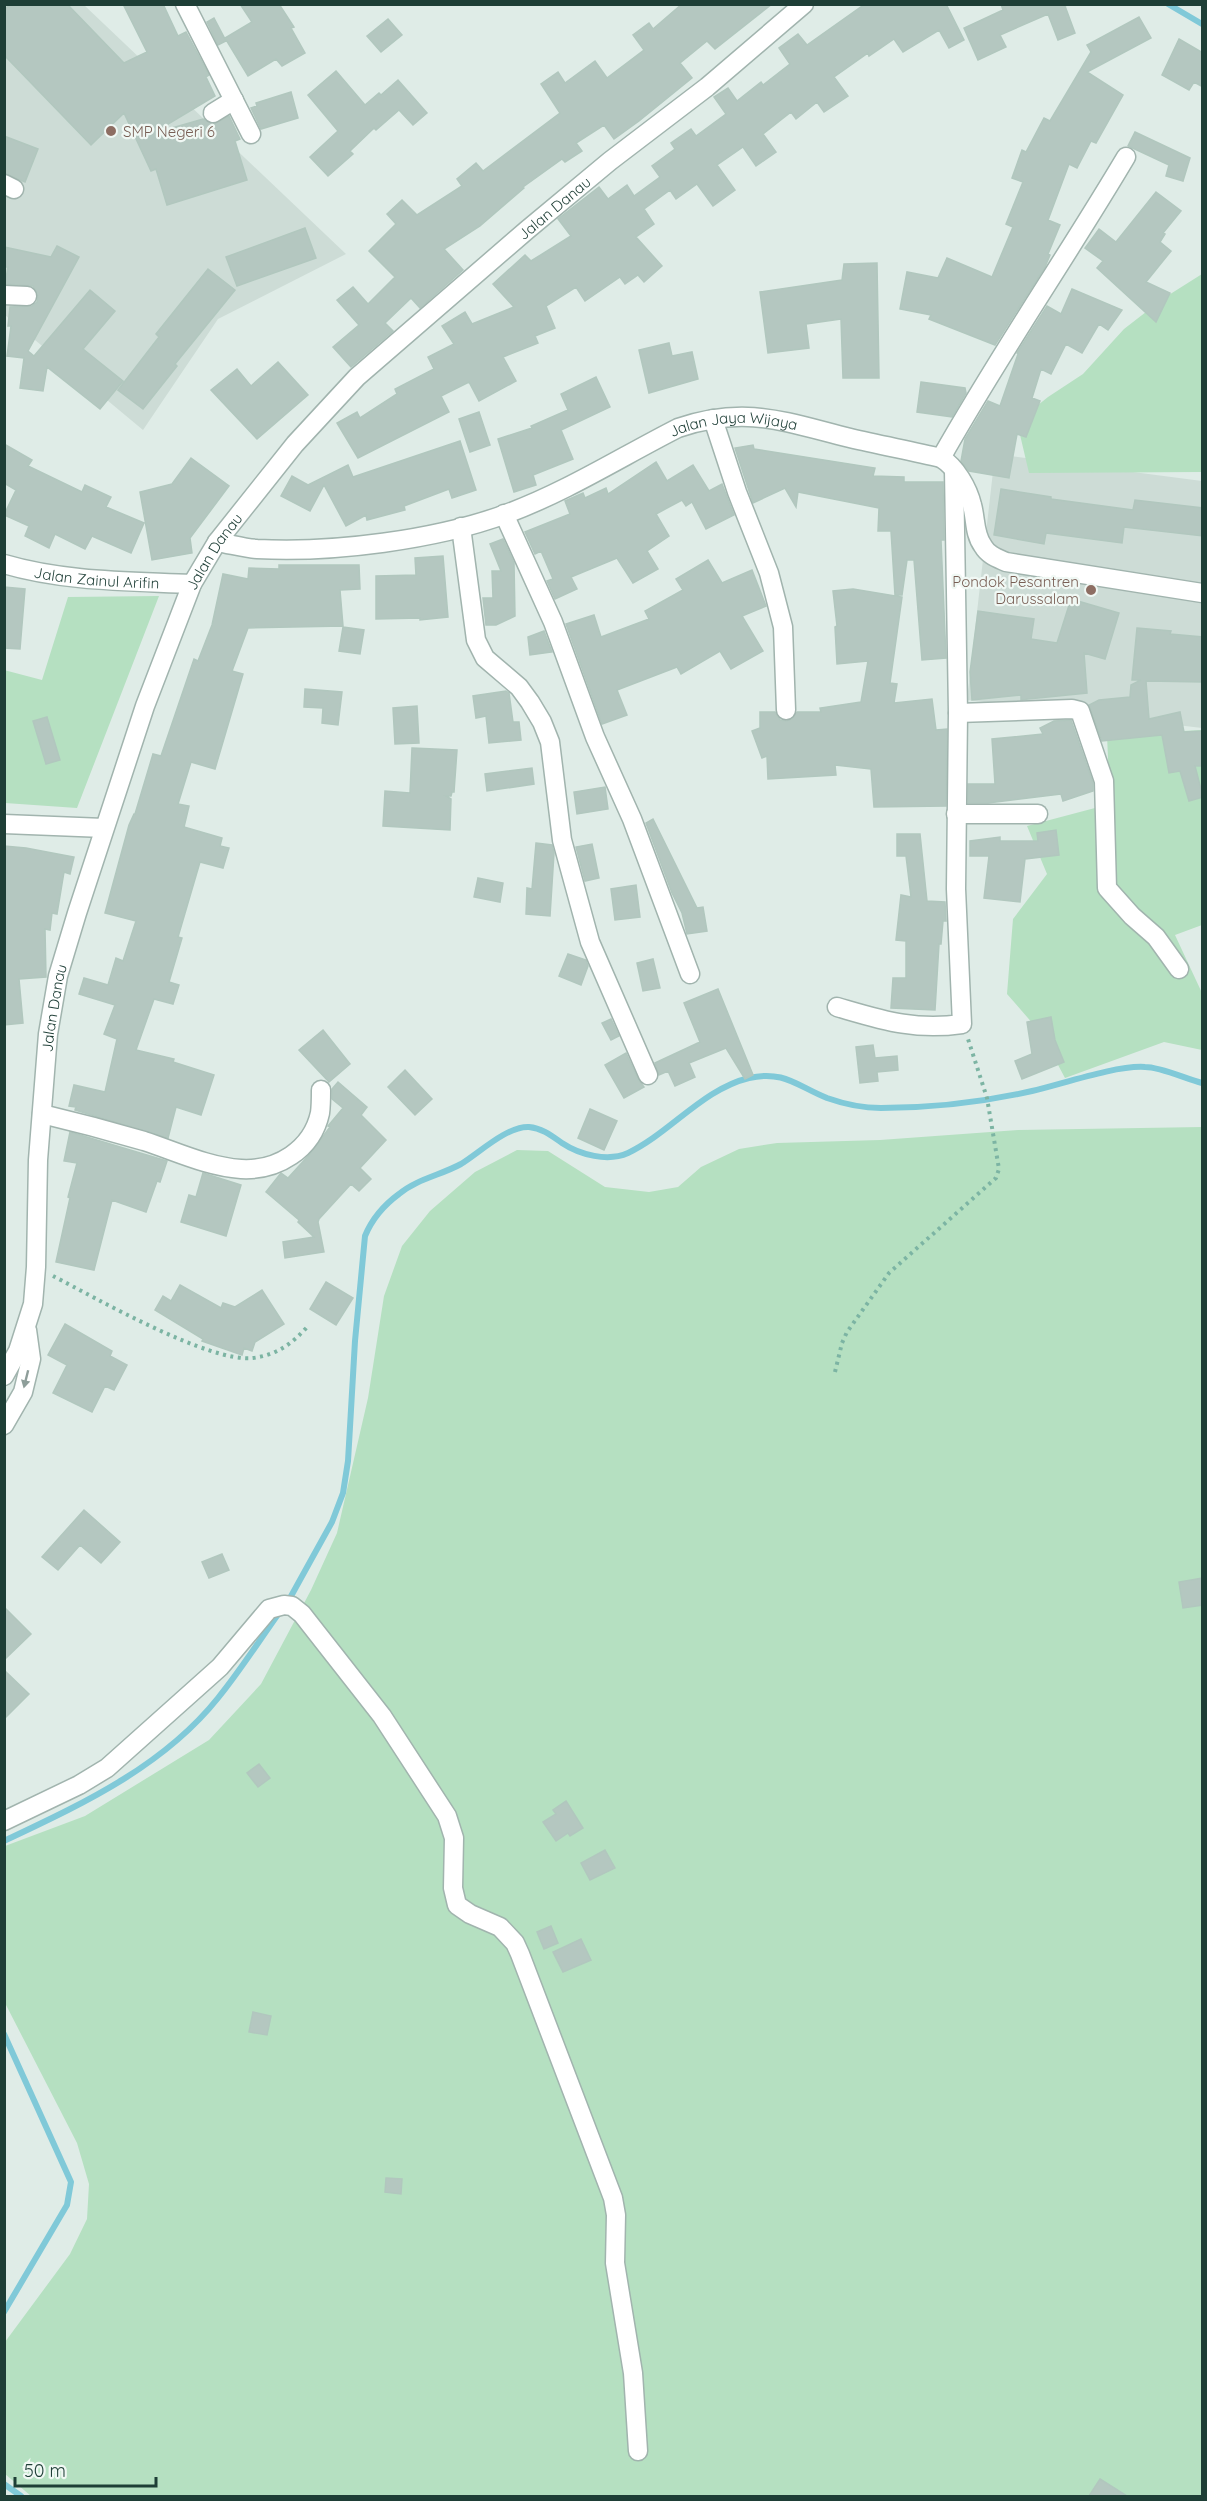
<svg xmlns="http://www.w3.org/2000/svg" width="1207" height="2501" font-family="Quicksand,sans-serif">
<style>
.built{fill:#cddcd6}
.green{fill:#b5e0c1}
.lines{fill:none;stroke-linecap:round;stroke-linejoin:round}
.stream{stroke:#80c9d8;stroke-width:6}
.building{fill:#b4c7c0;stroke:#b1c7be;stroke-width:1.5}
.minor-casing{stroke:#a1b4ae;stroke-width:21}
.path{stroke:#7cb4a3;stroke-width:4;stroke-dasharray:3 4.5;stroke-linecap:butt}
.minor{stroke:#fff;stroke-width:18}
.oneway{fill:#8e9e9a}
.education-dot{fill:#8d6e63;stroke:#f0f8f4;stroke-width:2}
.labels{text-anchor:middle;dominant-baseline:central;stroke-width:4.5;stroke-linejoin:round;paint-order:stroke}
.education-label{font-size:15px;fill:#785e54;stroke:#f0f8f4;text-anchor:start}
.street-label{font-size:15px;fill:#1e3e36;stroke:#f0f8f4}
</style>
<rect width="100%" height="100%" fill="#dfece7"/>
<!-- built -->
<path class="built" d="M 10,4 L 84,5 L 346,254 L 218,319 L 143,430 L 5,315 L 4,8 Z
M 995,454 L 1202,481 L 1202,728 L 967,700 Z"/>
<!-- green -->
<path class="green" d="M 1202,274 L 1202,472 L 1029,473 L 1017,422 L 1048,397 L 1083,374 L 1124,329 L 1164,298 Z
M 159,596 L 77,808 L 5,803 L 4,670 L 42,680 L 68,597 Z
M 1202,730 L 1202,925 L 1175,935 L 1202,993 L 1202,1050 L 1164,1042 L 1065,1078 L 1041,1033 L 1007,994 L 1013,919 L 1047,874 L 1027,826 L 1110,804 L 1107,735 Z
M 1202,1127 L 1202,2496 L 31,2496 L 5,2474 L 5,2342 L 70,2254 L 87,2219 L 89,2184 L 77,2143 L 5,2003 L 5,1846 L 85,1816 L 209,1740 L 261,1684 L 311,1590 L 337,1533 L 368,1398 L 384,1296 L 402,1246 L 430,1211 L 475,1172 L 517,1150 L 548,1151 L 605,1187 L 649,1192 L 678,1187 L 701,1167 L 739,1149 L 777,1143 L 880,1140 L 1018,1130 Z"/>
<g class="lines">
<!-- stream -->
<path class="stream" d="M 1168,4 L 1202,24
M 290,1598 L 332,1522 L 343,1493 L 348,1461 L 355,1341 L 365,1236 C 372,1219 384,1205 399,1194 C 417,1179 441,1175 461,1164 C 479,1153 507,1126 529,1127 C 542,1128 552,1136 562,1143 C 580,1155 608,1162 628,1153 C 670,1133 703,1089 749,1078 C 784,1070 797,1086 827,1098 C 844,1104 864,1108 881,1108 C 931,1108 984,1102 1032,1091 C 1062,1084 1117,1065 1145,1067 C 1161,1067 1186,1079 1202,1083
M 4,1841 C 82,1804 163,1767 218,1698 C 240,1671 259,1641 279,1613
M 4,2034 L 71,2182 L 67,2205 L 4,2312
M 4,2484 L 21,2496"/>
</g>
<!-- building -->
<path class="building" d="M 10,4 L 67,4 L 124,63 L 147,52 L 123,4 L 163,4 L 178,36 L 186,32 L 209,75 L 206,77 L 215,96 L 163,127 L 165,130 L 203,119 L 214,124 L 229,116 L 240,139 L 235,141 L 247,180 L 167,205 L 156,169 L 151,171 L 124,113 L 91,145 L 4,55 L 4,10 Z
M 240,4 L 279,4 L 294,27 L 291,28 L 305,53 L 282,66 L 276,59 L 248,76 L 225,38 L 252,22 Z
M 682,4 L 772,4 L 715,49 L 707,41 L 680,63 L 692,78 L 639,121 L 614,139 L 604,125 L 576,143 L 582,151 L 565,162 L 562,159 L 523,187 L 524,188 L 480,226 L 444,249 L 463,270 L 420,308 L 411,298 L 385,323 L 393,331 L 351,367 L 333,347 L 359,325 L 337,300 L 353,287 L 368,304 L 395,277 L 369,251 L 396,224 L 387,214 L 402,200 L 417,215 L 462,186 L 457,179 L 476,163 L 483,171 L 560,113 L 541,84 L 558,72 L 565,83 L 595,61 L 607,78 L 644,50 L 633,35 L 649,23 L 653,29 Z
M 865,4 L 946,4 L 964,40 L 949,48 L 939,30 L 903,52 L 894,39 L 869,56 L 868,53 L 834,77 L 848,96 L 824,112 L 817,102 L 796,119 L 791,112 L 763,134 L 776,152 L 756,166 L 743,147 L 717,165 L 735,190 L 713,206 L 697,184 L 676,199 L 670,190 L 644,209 L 654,224 L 636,237 L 662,266 L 644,282 L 638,275 L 625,284 L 620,277 L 585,301 L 576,287 L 546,306 L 555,328 L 535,336 L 538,343 L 503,357 L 516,381 L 479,401 L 469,382 L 441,396 L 449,412 L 358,458 L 337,423 L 357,412 L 360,418 L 397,394 L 395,389 L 434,369 L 428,357 L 454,344 L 442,326 L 465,312 L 472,324 L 514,307 L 493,284 L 525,255 L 531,261 L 571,236 L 558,219 L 599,187 L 608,199 L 627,185 L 634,196 L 660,177 L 652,166 L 675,149 L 671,143 L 691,129 L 696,136 L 726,114 L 714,97 L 728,88 L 737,101 L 761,82 L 763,85 L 790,64 L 779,48 L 798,34 L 807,45 Z
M 1001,4 L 1069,4 L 1065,6 L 1075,33 L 1058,40 L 1048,14 L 1000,35 L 1006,47 L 978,60 L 964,28 L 1003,10 Z
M 1139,17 L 1151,38 L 1087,72 L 1123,95 L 1096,143 L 1091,141 L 1077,168 L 1069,164 L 1048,220 L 1060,225 L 1048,254 L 1050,255 L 1045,267 L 995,345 L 929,319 L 931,315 L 900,309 L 907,272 L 938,278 L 947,258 L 992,277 L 1013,227 L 1006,224 L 1023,182 L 1012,178 L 1022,150 L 1026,152 L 1044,118 L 1050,121 L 1091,52 L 1087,45 Z
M 214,18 L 226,41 L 218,45 L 207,22 Z
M 388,19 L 402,35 L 381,52 L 367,36 Z
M 1179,39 L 1203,53 L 1203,87 L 1194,82 L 1189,90 L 1162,75 Z
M 336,71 L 365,105 L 379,93 L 381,95 L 398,80 L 427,113 L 413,125 L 399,110 L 376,130 L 374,128 L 350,151 L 353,154 L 328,176 L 310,157 L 338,131 L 308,95 Z
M 291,92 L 298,118 L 261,129 L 251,108 L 257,106 L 256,103 Z
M 1135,132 L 1190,158 L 1183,181 L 1166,176 L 1169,165 L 1128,146 Z
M 4,136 L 38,149 L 25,182 L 4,173 Z
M 1156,192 L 1181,211 L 1163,233 L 1165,234 L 1160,242 L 1171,251 L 1146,282 L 1170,293 L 1156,322 L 1097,268 L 1103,261 L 1085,248 L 1099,229 L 1116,242 Z
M 305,228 L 316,258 L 237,286 L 226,257 Z
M 57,246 L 79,257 L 28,351 L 34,356 L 90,290 L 115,311 L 83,349 L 123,381 L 100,409 L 47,367 L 43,391 L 20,388 L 24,358 L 7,356 L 11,326 L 8,326 L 10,307 L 32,306 L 37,302 L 38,296 L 33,286 L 5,284 L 8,267 L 4,267 L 4,247 L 51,257 Z
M 877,263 L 879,378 L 843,378 L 841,319 L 806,324 L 809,348 L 768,353 L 760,292 L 842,280 L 844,264 Z
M 208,269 L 235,290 L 175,364 L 177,366 L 143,409 L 118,390 L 159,337 L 156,334 Z
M 1072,289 L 1122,310 L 1108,330 L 1099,324 L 1082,353 L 1066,344 L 1051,374 L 1041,369 L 1032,398 L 1040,401 L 1026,437 L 1017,434 L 1009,478 L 969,471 L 961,461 L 965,439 L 988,401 L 1000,406 L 1018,354 L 1017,353 L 1047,306 L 1061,314 Z
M 669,343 L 672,356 L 692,352 L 698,379 L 649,393 L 639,350 Z
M 278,362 L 308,395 L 257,439 L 211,390 L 237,369 L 251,386 Z
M 596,377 L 610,407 L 561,430 L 573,459 L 533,475 L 536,485 L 514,492 L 498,439 L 532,428 L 531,426 L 568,410 L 561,394 Z
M 921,382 L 965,388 L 966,393 L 952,417 L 917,412 Z
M 479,412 L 490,445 L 470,452 L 459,419 Z
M 460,441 L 476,490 L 452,498 L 449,489 L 404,506 L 405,510 L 367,520 L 366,515 L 346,526 L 324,485 L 310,511 L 281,496 L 292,476 L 308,485 L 348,465 L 353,477 Z
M 4,444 L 32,460 L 28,466 L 82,492 L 85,485 L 111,497 L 106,507 L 144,523 L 131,553 L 92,536 L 85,549 L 55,534 L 49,548 L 25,536 L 29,526 L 4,515 L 16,490 L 4,483 Z
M 753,445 L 754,449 L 875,468 L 873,476 L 904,477 L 904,482 L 943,482 L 944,540 L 941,540 L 946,658 L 922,660 L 914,560 L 907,560 L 902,595 L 895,595 L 891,531 L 878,531 L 879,508 L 798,492 L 796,507 L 785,488 L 753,503 L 735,448 Z
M 191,458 L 229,486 L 190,538 L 192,553 L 152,560 L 140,492 L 172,484 Z
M 656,462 L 667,481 L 693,465 L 709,491 L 722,484 L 734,515 L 706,529 L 692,502 L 686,506 L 682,500 L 656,514 L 669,536 L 647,551 L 658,569 L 633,583 L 617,558 L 571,577 L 577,589 L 555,599 L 547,581 L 553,579 L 541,551 L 535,554 L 525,532 L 570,514 L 565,501 L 583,493 L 585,498 L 606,488 L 608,494 Z
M 1001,489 L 1051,497 L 1051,499 L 1133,510 L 1135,500 L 1203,508 L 1203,536 L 1124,527 L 1122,543 L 1046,533 L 1044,544 L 994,535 Z
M 503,539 L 514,563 L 515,616 L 496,625 L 486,625 L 483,598 L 493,598 L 492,571 L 501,571 L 490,544 Z
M 443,556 L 448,617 L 420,620 L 420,618 L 376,619 L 376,576 L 416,575 L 415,558 Z
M 708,560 L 722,583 L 752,570 L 766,606 L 742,616 L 763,651 L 731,669 L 720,651 L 681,674 L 677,667 L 617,690 L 627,715 L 602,724 L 566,624 L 594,615 L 601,637 L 649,619 L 645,611 L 683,590 L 676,579 Z
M 279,565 L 359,565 L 360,589 L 340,590 L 343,626 L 248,628 L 232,671 L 243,674 L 215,769 L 191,762 L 178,804 L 189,806 L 184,827 L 222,838 L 220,846 L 229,848 L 223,868 L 200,862 L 178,937 L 182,938 L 169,982 L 179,985 L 173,1004 L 154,999 L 136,1050 L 174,1059 L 173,1062 L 214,1075 L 201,1115 L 176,1107 L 168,1138 L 75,1110 L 76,1107 L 69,1106 L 74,1085 L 105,1092 L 117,1039 L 104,1034 L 115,1005 L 79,994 L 84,978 L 108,985 L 116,958 L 123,961 L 136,921 L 105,913 L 129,825 L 134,814 L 135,814 L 153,754 L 161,756 L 194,659 L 198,661 L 212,625 L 223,574 L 248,579 L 249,568 L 279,569 Z
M 4,587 L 25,589 L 20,649 L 4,648 Z
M 853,589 L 902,597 L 890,683 L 897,684 L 894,703 L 932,699 L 936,730 L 947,729 L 946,806 L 874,807 L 871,769 L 835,765 L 836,775 L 768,779 L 767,756 L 762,758 L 752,731 L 760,728 L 760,712 L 775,712 L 780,720 L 787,721 L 792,719 L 797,712 L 821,712 L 820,708 L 861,702 L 868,661 L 837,664 L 835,627 L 837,626 L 833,591 Z
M 1071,599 L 1119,613 L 1105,659 L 1084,653 L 1087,693 L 1028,699 L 1021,700 L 1021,695 L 972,700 L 970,672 L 978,611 L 1034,619 L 1031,639 L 1057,643 Z
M 343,627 L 364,630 L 360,654 L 339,651 Z
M 1137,628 L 1171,631 L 1170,634 L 1203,637 L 1203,682 L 1146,681 L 1149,719 L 1180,712 L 1184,732 L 1203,731 L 1203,766 L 1195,766 L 1203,797 L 1189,801 L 1180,771 L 1169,773 L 1162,735 L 1102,741 L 1089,705 L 1099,700 L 1130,697 L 1131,685 L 1141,680 L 1132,680 Z
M 544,631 L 552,652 L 530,655 L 528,637 Z
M 305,689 L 342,692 L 338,725 L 322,723 L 323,708 L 304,707 Z
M 506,691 L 509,693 L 513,722 L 519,722 L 521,740 L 489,743 L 486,716 L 476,718 L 473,696 Z
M 417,706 L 419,743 L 395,744 L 393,708 Z
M 47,717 L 60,760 L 46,764 L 33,721 Z
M 1071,720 L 1093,783 L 1093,791 L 1063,801 L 1061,794 L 988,803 L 968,803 L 968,784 L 995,784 L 992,739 L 1043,734 L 1040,728 L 1054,721 Z
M 412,748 L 457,750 L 454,792 L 452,792 L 451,796 L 446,796 L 451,799 L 450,830 L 383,826 L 385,791 L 410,793 Z
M 532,768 L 534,784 L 487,791 L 485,774 Z
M 605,787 L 608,809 L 577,814 L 574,792 Z
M 653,819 L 697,908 L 703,907 L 707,931 L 687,934 L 682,913 L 672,893 L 646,823 Z
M 1056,830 L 1059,855 L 1025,859 L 1020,902 L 984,898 L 989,856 L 970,856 L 970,841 L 1000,837 L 1000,841 L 1038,841 L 1037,833 Z
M 897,834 L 920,834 L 927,901 L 945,902 L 946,921 L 943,921 L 941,944 L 939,944 L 935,1010 L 891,1008 L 893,978 L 906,978 L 906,941 L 896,940 L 901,895 L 911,897 L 906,856 L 897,856 Z
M 536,843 L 552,845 L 554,853 L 550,916 L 526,914 L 527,888 L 532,889 Z
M 592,844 L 599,878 L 585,881 L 576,847 Z
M 4,846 L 26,848 L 74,857 L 70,874 L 64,872 L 57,914 L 52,913 L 50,930 L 45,929 L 46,977 L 19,979 L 23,1023 L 4,1025 Z
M 478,878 L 503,883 L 500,902 L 474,897 Z
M 636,885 L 640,917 L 615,920 L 611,889 Z
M 568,954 L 586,960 L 588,966 L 581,985 L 559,976 Z
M 653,959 L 660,988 L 643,991 L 637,963 Z
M 718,989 L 753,1075 L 745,1079 L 726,1048 L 689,1063 L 695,1077 L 675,1086 L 668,1071 L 659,1075 L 655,1063 L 700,1042 L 684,1003 Z
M 1051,1017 L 1055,1040 L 1064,1062 L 1022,1079 L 1015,1061 L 1032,1054 L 1027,1022 Z
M 611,1019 L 619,1036 L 611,1040 L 602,1023 Z
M 323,1030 L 350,1064 L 329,1082 L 299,1050 Z
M 873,1045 L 875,1058 L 897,1056 L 898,1070 L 877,1072 L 878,1081 L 860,1083 L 856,1047 Z
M 626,1053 L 638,1079 L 644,1087 L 624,1098 L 605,1065 Z
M 405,1070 L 432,1099 L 415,1115 L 388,1087 Z
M 338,1082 L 367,1107 L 361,1115 L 386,1140 L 360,1168 L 371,1179 L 359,1191 L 351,1184 L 319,1219 L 318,1222 L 324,1252 L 285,1258 L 283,1242 L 314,1237 L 298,1222 L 299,1220 L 266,1192 L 281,1173 L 288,1178 L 309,1155 L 330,1127 L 328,1126 L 343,1108 L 332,1099 L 332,1089 Z
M 590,1109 L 617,1121 L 604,1150 L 578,1138 Z
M 70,1132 L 167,1161 L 160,1182 L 157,1181 L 146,1212 L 112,1200 L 94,1270 L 56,1262 L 70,1198 L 68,1197 L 77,1163 L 64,1161 Z
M 203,1173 L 241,1185 L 226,1236 L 181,1222 L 189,1195 L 196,1197 Z
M 326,1282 L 353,1298 L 336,1325 L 310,1309 Z
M 180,1285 L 221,1308 L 223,1303 L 235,1307 L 262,1290 L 284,1324 L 255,1342 L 252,1351 L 244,1348 L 242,1355 L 202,1341 L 203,1339 L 155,1310 L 163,1296 L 171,1301 Z
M 65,1324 L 112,1351 L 110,1356 L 127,1365 L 114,1390 L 105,1386 L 92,1412 L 53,1393 L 67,1365 L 48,1355 Z
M 84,1510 L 120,1542 L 101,1563 L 80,1545 L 58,1570 L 42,1557 Z
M 222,1554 L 229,1570 L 209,1578 L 202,1562 Z
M 1203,1578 L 1203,1605 L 1183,1608 L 1179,1582 Z
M 4,1607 L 31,1634 L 4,1660 Z
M 4,1670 L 29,1694 L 4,1719 Z
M 259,1764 L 270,1778 L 258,1787 L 247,1773 Z
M 566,1801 L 583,1828 L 570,1836 L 568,1833 L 556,1841 L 543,1822 L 556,1814 L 553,1810 Z
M 605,1850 L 615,1868 L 590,1880 L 581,1863 Z
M 551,1926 L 558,1943 L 544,1949 L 537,1932 Z
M 581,1939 L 591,1960 L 563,1972 L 553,1952 Z
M 253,2012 L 271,2016 L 267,2035 L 249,2032 Z
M 386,2178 L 402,2179 L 401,2194 L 385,2192 Z
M 1100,2479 L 1127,2496 L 1089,2496 Z"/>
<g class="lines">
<!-- minor casing -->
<g class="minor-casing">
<g id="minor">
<path d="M 185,4 L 251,134"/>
<path d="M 213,113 L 234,100"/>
<path d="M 4,184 L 14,189"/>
<path d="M 4,295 L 27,296"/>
<path d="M 713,419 L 737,492 L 769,573 L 783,627 L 786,710"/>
<path d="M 941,458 C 999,355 1066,258 1126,157"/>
<path d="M 504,514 L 553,622 L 595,737 L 632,819 L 690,974"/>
<path d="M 461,527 L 476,640 L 485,658 L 519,687 L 530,702 L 542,722 L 550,742 L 562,840 L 590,942 L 648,1075"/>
<path id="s1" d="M 217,542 C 230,544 244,548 257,549 C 333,553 435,540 506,514 C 566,492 621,457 678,428 C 746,405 785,422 850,438 C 880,445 911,451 941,458 C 956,467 968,488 972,505 C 976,519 974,534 983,546 C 988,555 997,558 1006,562 L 1202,593"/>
<path id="s2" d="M 4,564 C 65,582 130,581 192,584"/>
<path d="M 958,713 L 1072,709 L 1080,711 L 1104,781 L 1107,888 L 1132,916 L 1156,937 L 1179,969"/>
<path d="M 956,814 L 1038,814"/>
<path d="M 4,824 L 104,828"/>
<path d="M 837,1007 C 882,1020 914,1031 962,1024 L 956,889 L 958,713 L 954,470"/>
<path d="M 42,1114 C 76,1122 110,1131 144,1141 C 175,1151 208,1167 241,1169 C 277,1171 312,1150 320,1113 C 321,1106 321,1098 321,1090"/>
<path id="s3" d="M 4,1376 L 18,1351 L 33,1304 L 36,1267 L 38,1160 L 48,1034 L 58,976 L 77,913 L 145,706 L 192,584 L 217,542 L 295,444 L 357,377 L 527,230 L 610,161 L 707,87 L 804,4"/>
<path d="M 4,1425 L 23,1392 L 31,1359 L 27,1330"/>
<path d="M 4,1821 L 79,1785 L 107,1768 L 220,1667 L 269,1609 L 284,1605 L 292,1606 L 302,1614 L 382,1716 L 447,1816 L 454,1838 L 453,1888 L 457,1905 L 470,1914 L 500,1927 L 515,1943 L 520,1954 L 613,2198 L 616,2215 L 615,2263 L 633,2373 L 638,2451"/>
</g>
</g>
<!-- path -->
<path class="path" d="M 53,1276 C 96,1298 209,1363 253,1358 C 277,1355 293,1343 308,1326
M 835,1372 L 842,1343 L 847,1332 L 889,1273 L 996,1178 L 999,1169 L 987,1098 L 968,1039"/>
<!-- minor -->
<use href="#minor" class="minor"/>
</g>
<!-- one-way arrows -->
<defs><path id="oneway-solid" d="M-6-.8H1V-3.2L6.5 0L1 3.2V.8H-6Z" transform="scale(1.5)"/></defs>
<use class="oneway" href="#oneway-solid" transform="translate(26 1379) rotate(104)"/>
<!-- markers -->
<g class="education-dot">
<circle cx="111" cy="131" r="6"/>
<circle cx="1091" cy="590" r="6"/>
</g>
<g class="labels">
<!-- education labels -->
<g class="education-label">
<text x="123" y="131">SMP Negeri 6</text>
<text x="1079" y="581" text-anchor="end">Pondok Pesantren<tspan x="1079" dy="17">Darussalam</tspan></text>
</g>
<!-- street labels -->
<g class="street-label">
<text stroke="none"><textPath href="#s3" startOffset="1347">Jalan Danau</textPath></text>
<text stroke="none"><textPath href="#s1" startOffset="542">Jalan Jaya Wijaya</textPath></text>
<text stroke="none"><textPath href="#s3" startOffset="861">Jalan Danau</textPath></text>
<text stroke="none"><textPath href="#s2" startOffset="94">Jalan Zainul Arifin</textPath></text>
<text stroke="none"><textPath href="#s3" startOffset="375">Jalan Danau</textPath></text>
</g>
</g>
<!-- border -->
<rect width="1207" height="2501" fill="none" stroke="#1e3e36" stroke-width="12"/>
<!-- scale -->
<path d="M15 2477v9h141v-9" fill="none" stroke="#1e3e36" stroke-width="3"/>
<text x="24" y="2477" font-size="18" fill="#1e3e36" stroke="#f0f8f4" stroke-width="4.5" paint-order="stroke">50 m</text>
</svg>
